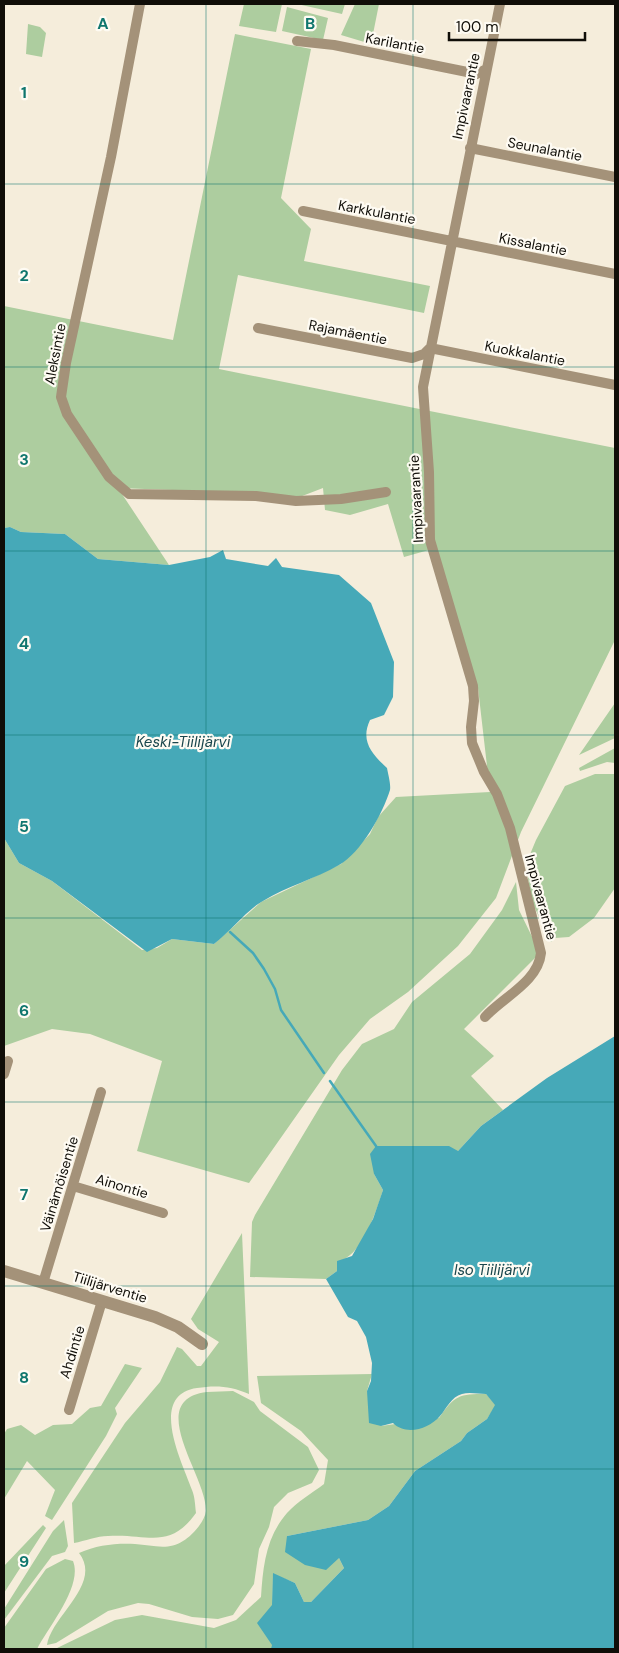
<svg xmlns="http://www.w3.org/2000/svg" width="619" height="1653" font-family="'DM Sans',sans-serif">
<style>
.green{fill:#adcd9f}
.water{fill:#46a9b8}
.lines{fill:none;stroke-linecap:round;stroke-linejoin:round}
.stream{stroke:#46a9b8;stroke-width:2.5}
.minor{stroke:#a49279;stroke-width:10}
.tertiary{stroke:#a49279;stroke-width:12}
.grid{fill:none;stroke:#0f766e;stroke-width:1;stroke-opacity:0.55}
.labels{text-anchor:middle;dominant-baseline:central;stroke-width:4.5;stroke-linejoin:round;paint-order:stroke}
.street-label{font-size:14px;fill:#100e08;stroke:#fefbf3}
.water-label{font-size:15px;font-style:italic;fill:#1a464d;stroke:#fefbf3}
.grid-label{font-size:16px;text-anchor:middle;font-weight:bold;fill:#0f766e;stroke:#fefbf3;stroke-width:4.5;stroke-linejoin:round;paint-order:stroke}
</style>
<rect width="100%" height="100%" fill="#f5eddb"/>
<!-- green -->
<path class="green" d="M 244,4 L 282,4 L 276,32 L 239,26 Z
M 297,4 L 345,4 L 342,14 Z
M 355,4 L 379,4 L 371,44 L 341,35 Z
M 287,7 L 328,18 L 323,40 L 282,31 Z
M 28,24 L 40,27 L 46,33 L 42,57 L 26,54 Z
M 235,34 L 311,49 L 281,198 L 311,229 L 304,261 L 430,286 L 424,313 L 238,275 L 219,369 L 615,448 L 615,640 L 521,832 L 496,898 L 458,946 L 408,992 L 370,1019 L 339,1055 L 249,1183 L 137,1151 L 162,1061 L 90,1034 L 52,1029 L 4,1046 L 4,838 L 19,863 L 52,881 L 142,950 L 157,948 L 172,939 L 214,944 L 261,902 L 341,864 L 370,834 L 378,817 L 396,797 L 490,792 L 478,688 L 436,548 L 404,557 L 388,504 L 350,515 L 325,510 L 323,488 L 297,498 L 254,493 L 118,488 L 169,565 L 98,559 L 65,534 L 21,532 L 10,527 L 4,528 L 4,306 L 173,340 Z
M 615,703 L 615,738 L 579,755 Z
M 615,748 L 615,763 L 607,762 L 580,771 L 579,768 Z
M 595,774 L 615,774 L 615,888 L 594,918 L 569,937 L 555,938 L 551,942 L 531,900 L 526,864 L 536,840 L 565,786 Z
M 516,882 L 519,910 L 540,953 L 464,1029 L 494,1056 L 471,1076 L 503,1110 L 481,1126 L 458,1151 L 374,1174 L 383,1190 C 376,1212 363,1252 342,1260 L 337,1271 L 326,1279 L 250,1277 L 252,1222 L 255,1215 L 342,1070 L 362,1044 L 394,1029 L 412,1002 L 470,954 L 502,910 Z
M 242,1233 L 249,1394 C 231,1386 216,1385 197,1388 C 147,1395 183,1464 192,1490 C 195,1497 195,1505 196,1513 C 169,1551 147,1533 108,1536 C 97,1536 85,1541 74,1543 L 72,1503 L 125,1423 L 160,1382 L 177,1347 L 182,1349 L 197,1366 L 201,1366 L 219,1342 L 198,1329 L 191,1319 Z
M 125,1364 L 142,1368 L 115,1408 L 117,1414 L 106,1436 L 52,1520 L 45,1516 L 55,1490 L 27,1461 L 4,1499 L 4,1434 L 7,1429 L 21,1425 L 35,1435 L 53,1425 L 72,1424 L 90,1408 L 101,1406 Z
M 372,1374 L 367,1391 L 381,1426 L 439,1418 C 455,1395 459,1394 486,1394 L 496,1405 L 487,1419 L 467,1433 L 461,1441 L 415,1471 L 389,1506 L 368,1520 L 287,1536 L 339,1558 L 344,1568 L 311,1602 L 304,1602 L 295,1583 L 273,1574 L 272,1649 L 55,1649 L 115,1620 L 142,1615 L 214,1628 L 236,1620 L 261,1597 C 263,1566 266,1537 287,1513 C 297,1502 312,1493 324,1484 L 328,1460 L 301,1431 L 261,1403 L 257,1376 Z
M 207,1392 L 233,1391 L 254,1402 L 260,1411 L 308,1447 L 319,1470 L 312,1483 L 288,1493 L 274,1507 L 269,1527 L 259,1549 L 254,1584 L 233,1615 L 218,1619 L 192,1617 L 149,1604 L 138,1603 L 108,1611 L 56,1643 L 47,1645 C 51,1616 103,1584 79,1553 C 97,1545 116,1543 135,1544 C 152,1545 168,1551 183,1541 C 192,1536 205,1521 206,1511 C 207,1476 143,1400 207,1392 Z
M 64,1520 L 68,1546 L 65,1552 L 52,1556 L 4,1620 L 4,1609 L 53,1531 Z
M 43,1525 L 46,1528 L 4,1593 L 4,1566 Z
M 65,1559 L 73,1561 C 83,1586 49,1626 37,1649 L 4,1649 L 4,1628 L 46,1569 Z"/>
<!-- water -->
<path class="water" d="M 10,527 L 21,532 L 65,534 L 98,559 L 169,565 L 210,557 L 223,550 L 226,559 L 268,566 L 276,558 L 282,567 L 339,575 L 371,603 L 394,662 L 393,697 L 384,715 L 370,720 C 360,741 372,754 387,768 C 388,774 391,784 390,790 C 383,813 361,853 339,865 C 315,879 287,886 263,901 C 248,909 230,932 214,944 L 172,939 L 147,952 L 52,881 L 19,863 L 4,838 L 4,528 Z
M 615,1036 L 615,1649 L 271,1649 L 272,1645 L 257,1623 L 272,1605 L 273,1573 L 295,1583 L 304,1602 L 311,1602 L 344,1568 L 339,1558 L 326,1570 L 305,1565 L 285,1552 L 287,1536 L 368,1520 L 389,1506 L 415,1471 L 461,1441 L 467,1433 L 487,1419 L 495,1405 L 486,1394 C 478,1394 469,1392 462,1394 C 451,1397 447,1408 440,1416 C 429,1429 406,1436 393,1423 L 381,1426 L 369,1423 L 367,1391 L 371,1381 L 372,1363 L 366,1337 L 357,1321 L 348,1317 L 326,1279 L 337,1271 L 337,1261 L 352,1256 L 373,1219 L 383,1190 L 374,1174 L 370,1154 L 376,1146 L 449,1146 L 458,1151 L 481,1126 L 547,1078 Z"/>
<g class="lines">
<!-- stream -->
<path class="stream" d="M 230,932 L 253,953 L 264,969 L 275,989 L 281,1010 L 324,1073
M 330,1081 L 376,1146"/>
<!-- minor -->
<path class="minor" d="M 140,4 L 111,157 L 66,363 L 61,397 L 67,414 L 109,477 L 129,494 L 256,496 L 296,501 L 341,499 L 386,492
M 297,41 L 334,45 L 477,74 L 486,69
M 470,148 L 615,177
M 303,211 L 615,274
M 258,328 L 412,358 L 424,354 L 430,348 L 615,385
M 485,1017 C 503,997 538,982 541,953 L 510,828 L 497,794 L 484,772 L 472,743 L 471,727 L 474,701 L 473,686 L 430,540 L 429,472 L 423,387 L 500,4
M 4,1074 L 8,1061
M 73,1186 L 163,1213
M 43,1283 L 101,1092
M 69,1410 L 102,1301"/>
<!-- tertiary -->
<path class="tertiary" d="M 4,1271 L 155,1317 L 178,1327 L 202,1344"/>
</g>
<!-- grid -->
<path class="grid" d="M 206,4 L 206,1649M 413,4 L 413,1649M 4,184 L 615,184M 4,367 L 615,367M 4,551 L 615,551M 4,735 L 615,735M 4,918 L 615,918M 4,1102 L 615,1102M 4,1286 L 615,1286M 4,1469 L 615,1469"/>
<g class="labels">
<!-- street labels -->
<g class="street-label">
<text transform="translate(395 43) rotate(11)">Karilantie</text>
<text transform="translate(466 96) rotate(-78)">Impivaarantie</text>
<text transform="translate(545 149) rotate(11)">Seunalantie</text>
<text transform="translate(377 212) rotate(11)">Karkkulantie</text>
<text transform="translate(533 244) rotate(11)">Kissalantie</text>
<text transform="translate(348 332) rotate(11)">Rajamäentie</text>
<text transform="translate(525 353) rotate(11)">Kuokkalantie</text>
<text transform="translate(55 354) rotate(-79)">Aleksintie</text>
<text transform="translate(416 499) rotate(-93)">Impivaarantie</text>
<text transform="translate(541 897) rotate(75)">Impivaarantie</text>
<text transform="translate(59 1184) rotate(-73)">Väinämöisentie</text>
<text transform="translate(122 1186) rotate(17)">Ainontie</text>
<text transform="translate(110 1287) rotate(17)">Tiilijärventie</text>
<text transform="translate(72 1352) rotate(-73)">Ahdintie</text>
</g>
<!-- water labels -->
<g class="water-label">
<text x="183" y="742">Keski-Tiilijärvi</text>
<text x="492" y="1270">Iso Tiilijärvi</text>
</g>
</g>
<g class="grid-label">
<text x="103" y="29">A</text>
<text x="310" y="29">B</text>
<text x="24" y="98">1</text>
<text x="24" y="281">2</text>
<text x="24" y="465">3</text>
<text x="24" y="649">4</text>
<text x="24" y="832">5</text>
<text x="24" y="1016">6</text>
<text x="24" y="1200">7</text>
<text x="24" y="1383">8</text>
<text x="24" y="1567">9</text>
</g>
<!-- border -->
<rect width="619" height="1653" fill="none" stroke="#100e08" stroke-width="10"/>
<!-- scale -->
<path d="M449 32v8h136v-8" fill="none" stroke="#100e08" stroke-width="2.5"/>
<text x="456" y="32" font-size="15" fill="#100e08" stroke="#fefbf3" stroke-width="4" paint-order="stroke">100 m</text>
</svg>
